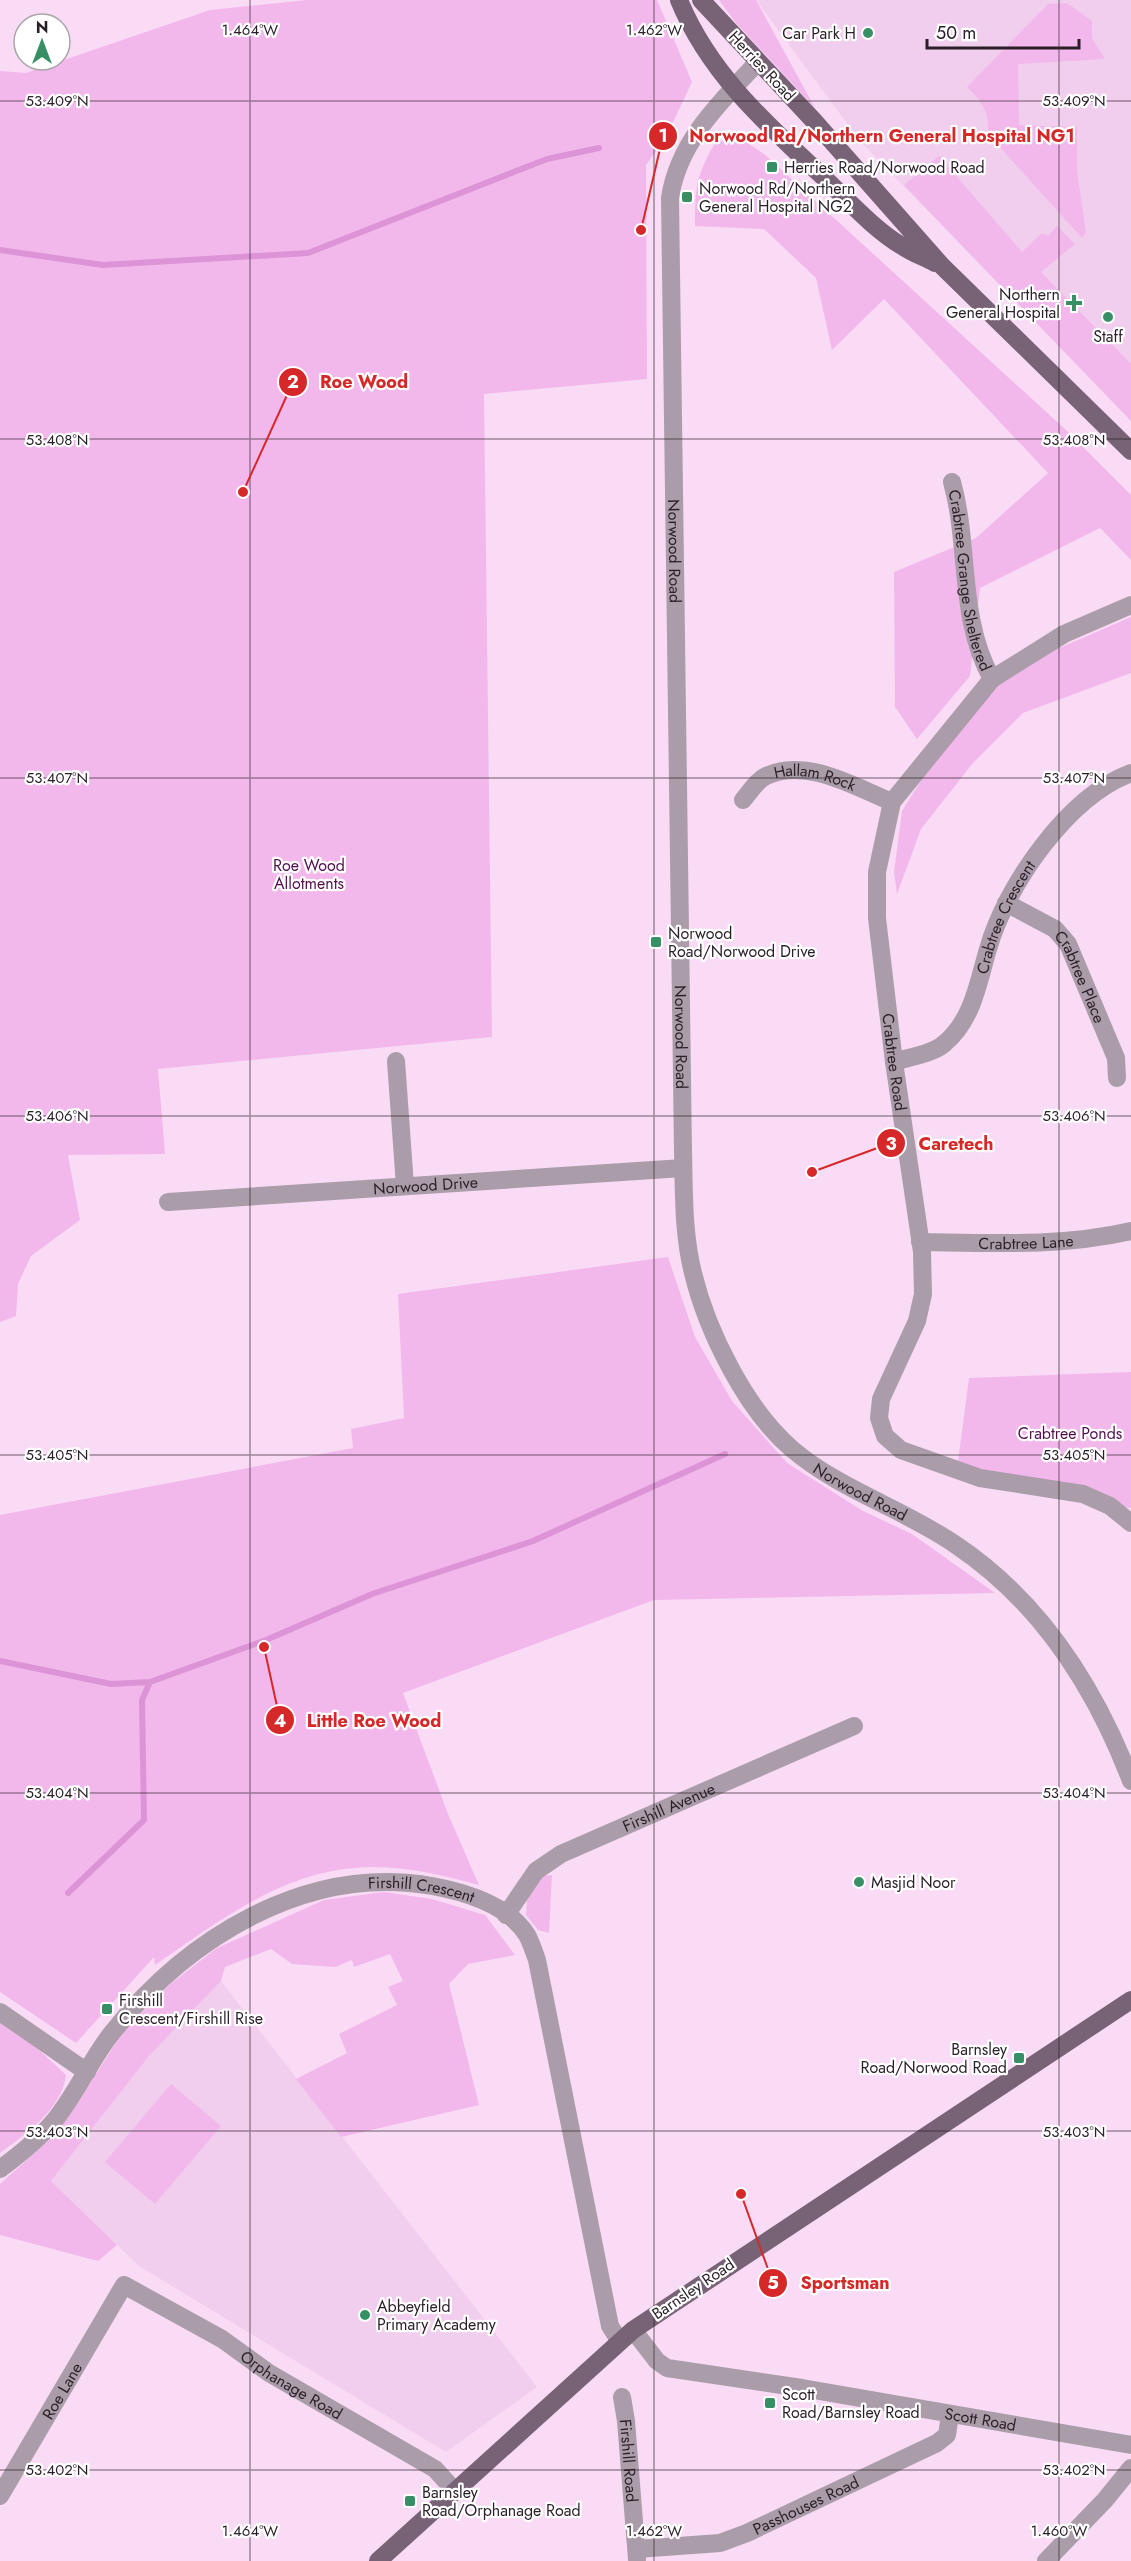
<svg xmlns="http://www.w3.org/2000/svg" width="1131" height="2561" font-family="Jost,sans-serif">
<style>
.built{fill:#f1ceed}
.green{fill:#f2b8ec}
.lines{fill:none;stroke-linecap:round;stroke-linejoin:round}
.stream{stroke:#dc94d6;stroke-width:6}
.minor{stroke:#aa9da9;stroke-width:18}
.major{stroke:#786275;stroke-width:18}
.ticks{fill:none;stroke:#2a1f29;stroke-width:1.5;stroke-opacity:0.45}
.poi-dot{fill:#379065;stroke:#fff;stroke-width:2}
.labels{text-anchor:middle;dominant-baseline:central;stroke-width:4.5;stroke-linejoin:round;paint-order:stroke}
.poi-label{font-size:16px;fill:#2a1f29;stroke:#fff;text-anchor:start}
.street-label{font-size:16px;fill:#2a1f29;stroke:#fff}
.park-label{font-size:16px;fill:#50104e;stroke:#fff}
.ticks-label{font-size:15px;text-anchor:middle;fill:#2a1f29;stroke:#fff;stroke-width:4.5;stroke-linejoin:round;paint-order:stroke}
.leader{fill:none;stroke:#d62828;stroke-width:2}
.callout-dot{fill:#d62828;stroke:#fff;stroke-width:2}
.mark-label{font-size:18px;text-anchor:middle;font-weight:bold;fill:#fff}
.callout-label{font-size:18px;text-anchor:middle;font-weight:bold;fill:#d62828;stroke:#fff;stroke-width:4.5;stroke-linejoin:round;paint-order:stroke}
</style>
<rect width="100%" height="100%" fill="#f9dbf5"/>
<!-- built -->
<path class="built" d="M 756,0 L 1131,0 L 1131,421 L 860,141 Z
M 221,1981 L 537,2387 L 446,2452 L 139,2266 L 51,2181 L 149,2056 Z"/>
<!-- green -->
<path class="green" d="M 307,0 L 657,0 L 692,82 L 665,139 L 646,165 L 647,379 L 484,394 L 492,1037 L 158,1069 L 165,1154 L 68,1155 L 80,1220 L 31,1256 L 18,1284 L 16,1316 L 0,1322 L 0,71 L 26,73 L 210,10 Z
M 719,0 L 756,0 L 815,108 L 736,23 Z
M 1067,3 L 1092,21 L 1092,38 L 1105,59 L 1018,64 L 1019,125 L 1077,127 L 1077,171 L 1086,233 L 1082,238 L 988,134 C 990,111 982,102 967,87 L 1048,4 Z
M 737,136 L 764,154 L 1066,430 L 1131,495 L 1131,560 L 1100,528 L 980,588 L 970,676 L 917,739 L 895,707 L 894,572 L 976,538 L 1048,473 L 884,299 L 832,350 L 816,278 L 764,229 L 695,226 C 695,190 696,175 715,143 Z
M 939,156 L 1022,252 L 1042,233 L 1048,236 L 1057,226 L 1075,244 L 1041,272 L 1131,364 L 1131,421 L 904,185 Z
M 1131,617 L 1131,673 L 1023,713 L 973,763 L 921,829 L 897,894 L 894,872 L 902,811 L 927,771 L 996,686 L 1043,655 Z
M 668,1257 L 695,1337 L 732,1401 L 787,1463 L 863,1511 L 912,1534 L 995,1593 L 654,1600 L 403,1693 L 448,1814 L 479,1885 C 439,1874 396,1864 354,1868 C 278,1874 215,1924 155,1965 L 154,1957 L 76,2043 L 0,1992 L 0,1515 L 353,1448 L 351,1429 L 404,1418 L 398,1294 Z
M 1131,1372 L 1131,1508 L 1110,1506 L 957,1469 L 969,1378 Z
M 552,1875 L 549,1933 L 538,1930 L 526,1915 L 527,1900 L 541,1876 Z
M 384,1892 L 432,1899 L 485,1915 L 515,1955 L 468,1964 L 449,1984 L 479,2105 L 341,2137 L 296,2079 L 347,2053 L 339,2034 L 397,2005 L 388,1987 L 403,1981 L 390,1954 L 354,1967 L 352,1960 L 335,1967 L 292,1964 L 271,1949 L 225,1967 L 221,1981 L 149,2056 L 51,2181 L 117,2245 L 98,2261 L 0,2235 L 0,2184 L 48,2141 L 82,2096 L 123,2032 L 169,1985 L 217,1948 L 324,1900 Z
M 0,2023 L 36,2047 L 66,2075 C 62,2109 26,2134 0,2153 Z
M 171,2084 L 221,2126 L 155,2204 L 105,2162 Z"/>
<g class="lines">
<!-- stream -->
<path class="stream" d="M 0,250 L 103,265 L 308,253 L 547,159 L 599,148
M 0,1661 L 111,1684 L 150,1682 L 266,1640 L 372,1594 L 533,1541 L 725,1454
M 68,1893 L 144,1820 L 142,1700 L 150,1682"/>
<!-- minor -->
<g class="minor">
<path id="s1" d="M 758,62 C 721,101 678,142 670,198 L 683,1151 C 684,1191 683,1234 693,1273 C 707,1331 746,1410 792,1449 C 840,1490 904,1509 956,1545 C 1041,1602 1095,1687 1131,1781"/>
<path id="s2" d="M 952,482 C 970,546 958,619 992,679"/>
<path id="s3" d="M 1131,605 L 1064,634 L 992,679 L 892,802 L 877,872 L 877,918 L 894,1062 L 922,1252 L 923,1294 L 917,1321 L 881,1399 L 879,1418 L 885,1436 L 901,1450 L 980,1478 L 1083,1494 L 1110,1506 L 1131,1523"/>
<path id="s4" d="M 743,800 C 750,792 757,780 766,776 C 807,757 855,787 892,802"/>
<path id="s5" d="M 1006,903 L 1055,929 L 1068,944 L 1116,1058 L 1117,1078"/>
<path d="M 396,1061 L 405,1186"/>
<path id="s6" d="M 894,1062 C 909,1057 933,1054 945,1043 C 973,1019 978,983 988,949 C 1006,886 1067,797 1131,773"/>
<path id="s7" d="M 168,1202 L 683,1168"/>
<path id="s8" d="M 920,1242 C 990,1243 1062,1247 1131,1231"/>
<path id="s9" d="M 506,1915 L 536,1871 L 561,1854 L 854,1726"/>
<path d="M 0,2012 L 87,2072"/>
<path id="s10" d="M 0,2169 C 19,2155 38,2140 54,2121 C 76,2094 90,2061 111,2034 C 187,1938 306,1864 432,1886 C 465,1892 508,1905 527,1935 C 531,1942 534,1952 537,1960 L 610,2326 L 619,2340"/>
<path id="s11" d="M 633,2330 L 657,2361 L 667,2368 L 802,2388 L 1131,2445"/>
<path id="s12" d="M 622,2397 L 626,2421 L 637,2559"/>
<path id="s13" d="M 0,2496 L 124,2285 L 222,2339 L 269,2373 L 435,2469 L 454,2490"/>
<path id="s14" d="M 637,2549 L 720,2543 L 747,2533 L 937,2443 L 947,2435 L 950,2415"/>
<path d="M 1046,2561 L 1105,2500 L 1131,2468"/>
</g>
<!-- major -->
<path class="major" d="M 679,0 C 708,71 764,122 819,173 C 844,196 873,229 902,246 C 912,253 924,257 935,263
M 701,0 L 814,121 L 942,266 L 1131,451
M 378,2561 L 633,2330 L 1131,2000"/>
</g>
<!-- ticks -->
<path class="ticks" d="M 250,0 L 250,2561M 654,0 L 654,2561M 1059,0 L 1059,2561M 0,101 L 1131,101M 0,439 L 1131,439M 0,778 L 1131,778M 0,1116 L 1131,1116M 0,1455 L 1131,1455M 0,1793 L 1131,1793M 0,2131 L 1131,2131M 0,2470 L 1131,2470"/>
<!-- markers -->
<g class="poi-dot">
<circle cx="868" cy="33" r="6"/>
<rect x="766" y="161" width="12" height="12" rx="3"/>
<rect x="681" y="191" width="12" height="12" rx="3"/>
<path d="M1071 294h6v6h6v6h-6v6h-6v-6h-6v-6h6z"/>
<circle cx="1108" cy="317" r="6"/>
<rect x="650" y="936" width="12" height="12" rx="3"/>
<circle cx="859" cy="1882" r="6"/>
<rect x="101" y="2003" width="12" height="12" rx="3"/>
<rect x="1013" y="2052" width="12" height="12" rx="3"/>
<circle cx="365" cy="2315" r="6"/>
<rect x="764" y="2397" width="12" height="12" rx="3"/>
<rect x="404" y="2495" width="12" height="12" rx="3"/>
</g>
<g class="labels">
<!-- poi labels -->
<g class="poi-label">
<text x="856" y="33" text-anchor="end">Car Park H</text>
<text x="784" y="167">Herries Road/Norwood Road</text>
<text x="699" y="188">Norwood Rd/Northern<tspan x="699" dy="18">General Hospital NG2</tspan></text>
<text x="1060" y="294" text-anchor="end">Northern<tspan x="1060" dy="18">General Hospital</tspan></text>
<text x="1108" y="336" text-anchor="middle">Staff</text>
<text x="668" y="933">Norwood<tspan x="668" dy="18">Road/Norwood Drive</tspan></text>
<text x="871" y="1882">Masjid Noor</text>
<text x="119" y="2000">Firshill<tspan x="119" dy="18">Crescent/Firshill Rise</tspan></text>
<text x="1007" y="2049" text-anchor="end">Barnsley<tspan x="1007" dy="18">Road/Norwood Road</tspan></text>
<text x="377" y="2306">Abbeyfield<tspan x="377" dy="18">Primary Academy</tspan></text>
<text x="782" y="2394">Scott<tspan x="782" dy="18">Road/Barnsley Road</tspan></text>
<text x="422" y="2492">Barnsley<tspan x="422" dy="18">Road/Orphanage Road</tspan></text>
</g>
<!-- street labels -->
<g class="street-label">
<text transform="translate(762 66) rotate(47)">Herries Road</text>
<text stroke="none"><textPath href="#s1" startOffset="518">Norwood Road</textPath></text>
<text stroke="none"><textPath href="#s2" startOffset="100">Crabtree Grange Sheltered</textPath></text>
<text stroke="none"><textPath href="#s4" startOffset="84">Hallam Rock</textPath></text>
<text stroke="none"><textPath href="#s6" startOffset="196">Crabtree Crescent</textPath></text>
<text stroke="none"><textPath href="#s5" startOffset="110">Crabtree Place</textPath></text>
<text stroke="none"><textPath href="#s1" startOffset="1004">Norwood Road</textPath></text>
<text stroke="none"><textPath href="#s3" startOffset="579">Crabtree Road</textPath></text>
<text stroke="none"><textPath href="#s7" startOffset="258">Norwood Drive</textPath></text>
<text stroke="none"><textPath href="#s8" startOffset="106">Crabtree Lane</textPath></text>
<text stroke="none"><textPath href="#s1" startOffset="1526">Norwood Road</textPath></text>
<text stroke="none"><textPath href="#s9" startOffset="201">Firshill Avenue</textPath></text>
<text stroke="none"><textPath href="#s10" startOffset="537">Firshill Crescent</textPath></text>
<text transform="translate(693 2289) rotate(-34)">Barnsley Road</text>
<text stroke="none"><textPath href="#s13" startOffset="440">Orphanage Road</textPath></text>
<text stroke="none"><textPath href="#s13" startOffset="122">Roe Lane</textPath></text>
<text stroke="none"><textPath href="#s11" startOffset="369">Scott Road</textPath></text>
<text stroke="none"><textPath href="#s12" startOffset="64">Firshill Road</textPath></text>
<text stroke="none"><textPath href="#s14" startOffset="177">Passhouses Road</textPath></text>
</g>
<!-- park labels -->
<g class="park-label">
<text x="309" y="865">Roe Wood<tspan x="309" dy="18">Allotments</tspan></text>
<text x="1070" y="1433">Crabtree Ponds</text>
</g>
</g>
<g class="ticks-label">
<text x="250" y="35">1.464°W</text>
<text x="654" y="35">1.462°W</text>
<text x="57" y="106">53.409°N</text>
<text x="1074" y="106">53.409°N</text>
<text x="57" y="445">53.408°N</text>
<text x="1074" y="445">53.408°N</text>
<text x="57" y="783">53.407°N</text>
<text x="1074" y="783">53.407°N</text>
<text x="57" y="1121">53.406°N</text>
<text x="1074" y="1121">53.406°N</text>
<text x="57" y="1460">53.405°N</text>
<text x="1074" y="1460">53.405°N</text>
<text x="57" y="1798">53.404°N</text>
<text x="1074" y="1798">53.404°N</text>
<text x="57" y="2137">53.403°N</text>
<text x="1074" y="2137">53.403°N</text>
<text x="57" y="2475">53.402°N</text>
<text x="1074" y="2475">53.402°N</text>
<text x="250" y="2536">1.464°W</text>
<text x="654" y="2536">1.462°W</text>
<text x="1059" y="2536">1.460°W</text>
</g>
<!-- callouts -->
<path class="leader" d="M641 230L663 136M243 492L293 382M812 1172L891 1143M264 1647L280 1720M741 2194L773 2283"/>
<g class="callout-dot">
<circle cx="641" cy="230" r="6"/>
<circle cx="243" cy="492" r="6"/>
<circle cx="812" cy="1172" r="6"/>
<circle cx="264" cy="1647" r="6"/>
<circle cx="741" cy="2194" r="6"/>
<circle cx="663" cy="136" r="15"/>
<circle cx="293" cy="382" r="15"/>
<circle cx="891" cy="1143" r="15"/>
<circle cx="280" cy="1720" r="15"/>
<circle cx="773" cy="2283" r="15"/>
</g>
<g class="mark-label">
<text x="663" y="142">1</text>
<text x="293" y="388">2</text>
<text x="891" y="1150">3</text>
<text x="280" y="1727">4</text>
<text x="773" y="2289">5</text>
</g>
<g class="callout-label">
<text x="882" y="142">Norwood Rd/Northern General Hospital NG1</text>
<text x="364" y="388">Roe Wood</text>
<text x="956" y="1150">Caretech</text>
<text x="374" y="1727">Little Roe Wood</text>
<text x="845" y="2289">Sportsman</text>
</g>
<!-- north arrow -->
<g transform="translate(42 42)"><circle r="28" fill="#ffffff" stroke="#aaa5a9" stroke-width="1.5"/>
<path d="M0-4.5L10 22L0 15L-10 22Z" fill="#379065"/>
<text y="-9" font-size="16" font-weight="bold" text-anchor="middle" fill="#2a1f29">N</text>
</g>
<!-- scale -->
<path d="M927 39v9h152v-9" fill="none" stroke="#2a1f29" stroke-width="3"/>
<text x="936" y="39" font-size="18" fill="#2a1f29" stroke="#ffffff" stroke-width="4.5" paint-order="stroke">50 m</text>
</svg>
